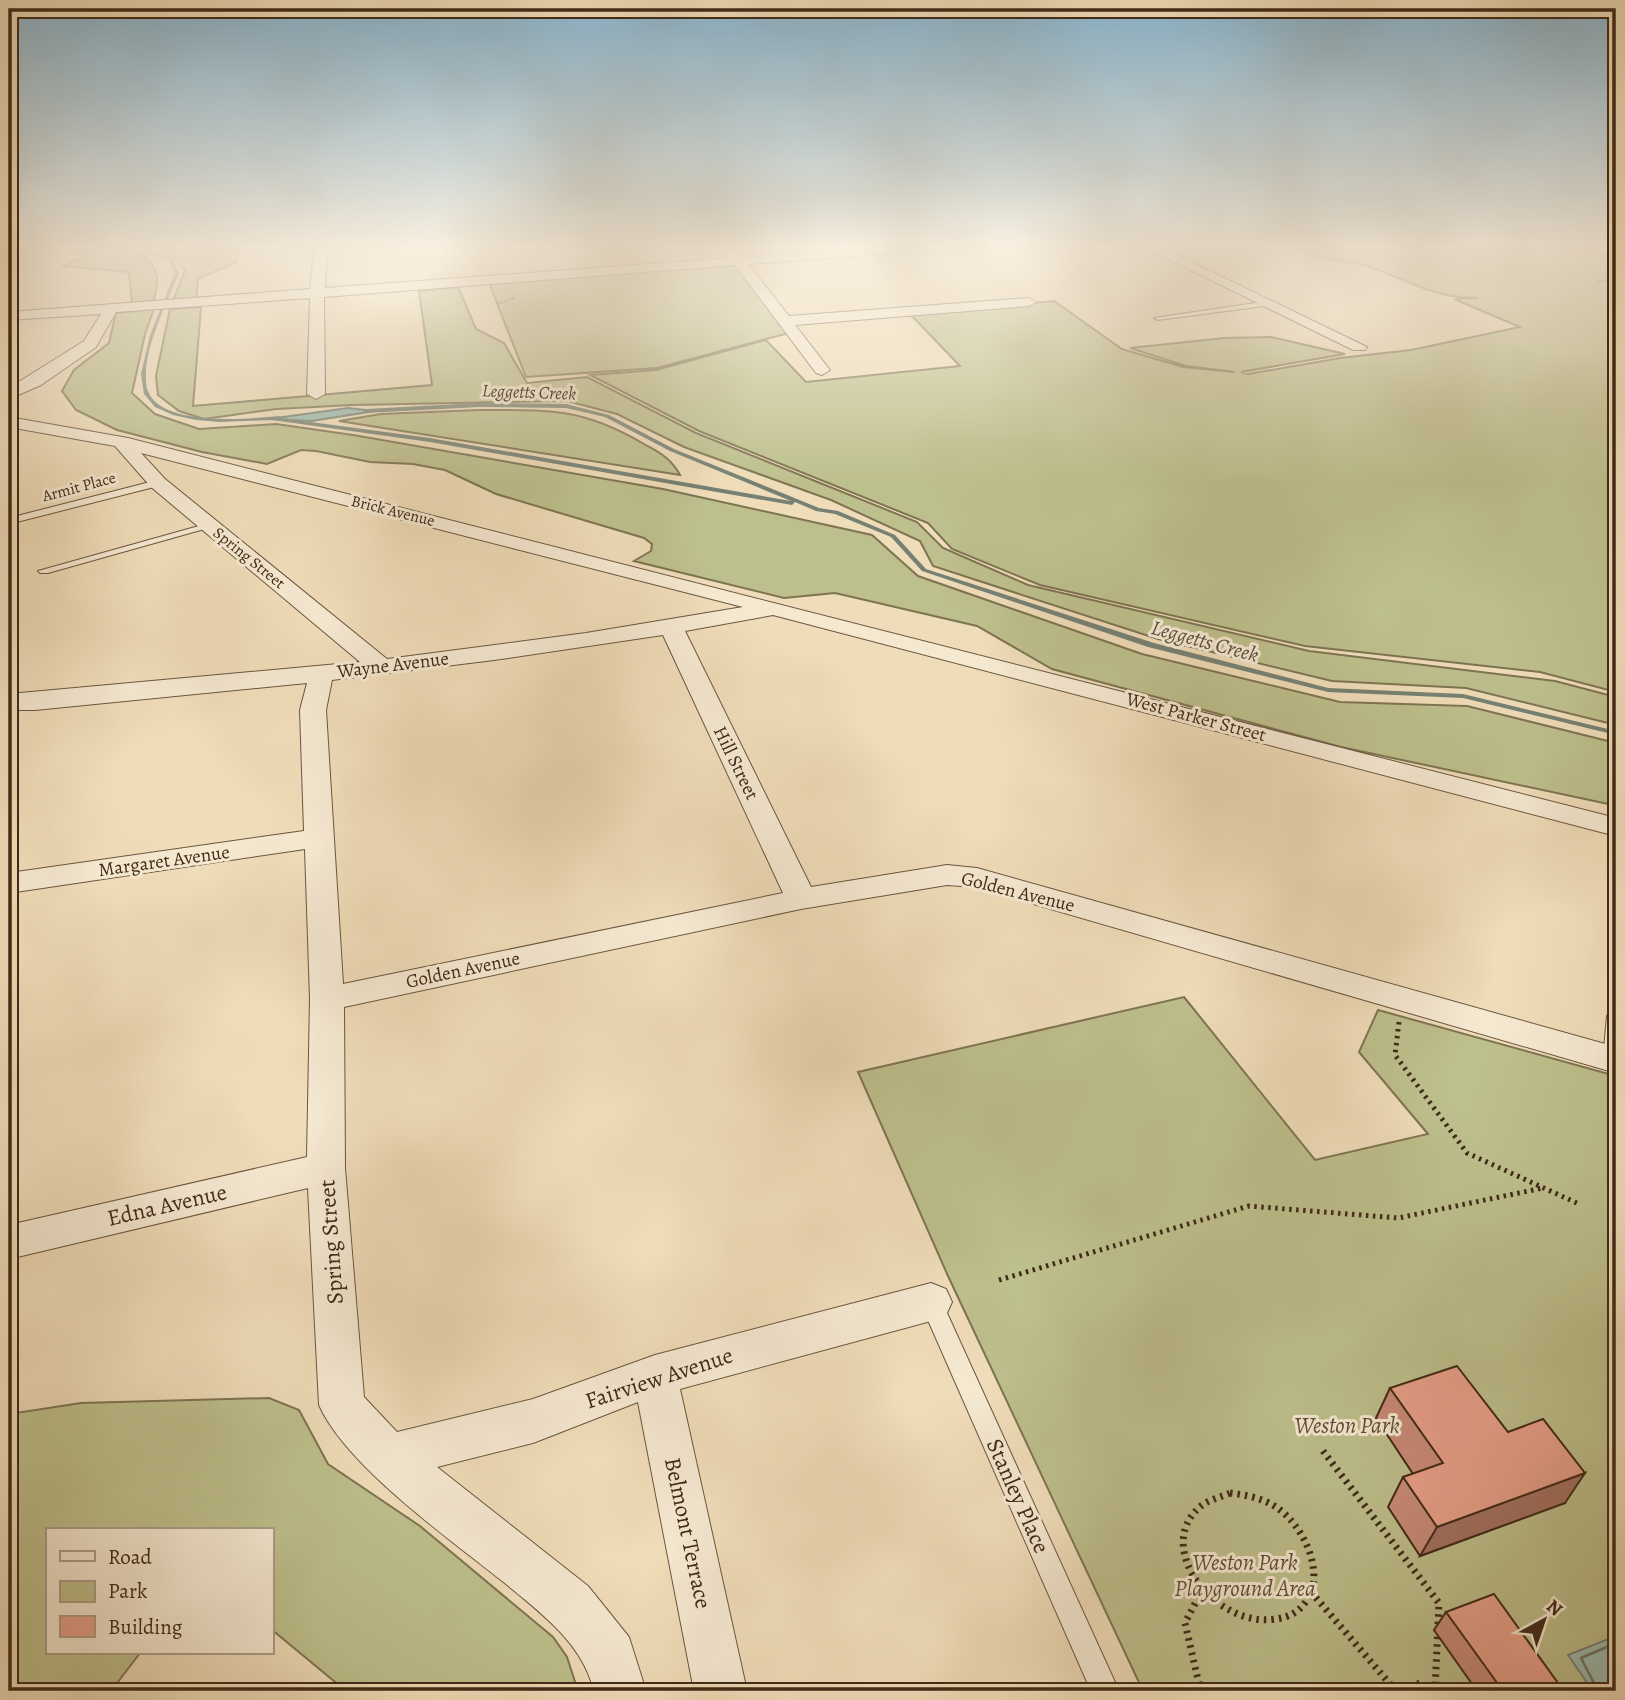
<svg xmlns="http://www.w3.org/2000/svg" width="1625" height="1700" font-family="Alegreya,serif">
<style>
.green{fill:#bdbf8c;stroke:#7e7452;stroke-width:2}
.water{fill:#9abbb1;stroke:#768173;stroke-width:2}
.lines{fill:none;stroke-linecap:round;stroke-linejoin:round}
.shore{stroke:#6d7264;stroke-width:2.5}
.stream{fill:#768173;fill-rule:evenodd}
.lane-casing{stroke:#6c563f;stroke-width:2}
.street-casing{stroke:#6c563f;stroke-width:2}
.secondary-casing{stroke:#402a17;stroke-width:3}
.path-far2{stroke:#402a17;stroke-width:2;stroke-dasharray:1 2;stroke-linecap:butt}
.path-far1{stroke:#402a17;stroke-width:5;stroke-dasharray:2.5 4.5;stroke-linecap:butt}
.path{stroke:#402a17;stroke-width:7;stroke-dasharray:2.5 5;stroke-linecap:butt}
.lane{fill:#f5e8d1;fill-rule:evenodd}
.street{fill:#f5e8d1;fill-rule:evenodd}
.secondary{fill:#f5e8d1;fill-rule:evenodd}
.wall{fill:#c88a77;stroke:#402a17;stroke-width:2}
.shaded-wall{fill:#a27061;stroke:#402a17;stroke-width:2}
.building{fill:#e8a08a;stroke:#402a17;stroke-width:2}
.labels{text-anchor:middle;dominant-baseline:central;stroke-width:6;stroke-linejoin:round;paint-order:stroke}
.far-street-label{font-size:16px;fill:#402a17;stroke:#f5e8d1}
.far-water-label{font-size:18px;font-style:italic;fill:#564e3e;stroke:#f5e8d1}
.street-label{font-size:19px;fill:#402a17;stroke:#f5e8d1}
.water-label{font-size:21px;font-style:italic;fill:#564e3e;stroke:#f5e8d1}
.near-street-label{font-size:23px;fill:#402a17;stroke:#f5e8d1}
.near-park-label{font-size:23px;font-style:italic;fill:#5f4f34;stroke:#f5e8d1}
</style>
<rect width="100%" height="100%" fill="#efdcb8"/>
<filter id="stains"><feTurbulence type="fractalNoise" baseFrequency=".00286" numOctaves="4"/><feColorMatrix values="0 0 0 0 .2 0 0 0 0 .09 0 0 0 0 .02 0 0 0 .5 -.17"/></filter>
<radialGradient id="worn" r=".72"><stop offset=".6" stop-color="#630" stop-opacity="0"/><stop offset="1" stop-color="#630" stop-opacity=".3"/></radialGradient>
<!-- green -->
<path class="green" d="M 116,245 C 150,255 165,268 153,302 L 132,304 L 129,272 L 63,266 L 90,254 L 49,246 Z
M 172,245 L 239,245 L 237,262 L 198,279 L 196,300 L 172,303 L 185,271 L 177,260 L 162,250 Z
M 1292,245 L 1579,245 L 1616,258 L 1616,280 L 1597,282 L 1616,281 L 1616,692 L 1540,672 L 1305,646 L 1040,585 L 952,549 L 928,523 L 699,431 L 590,375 L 656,370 L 766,340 L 806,382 L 960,366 L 910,314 L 1054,301 L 1122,349 L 1183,367 L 1235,372 L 1186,366 L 1130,348 L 1224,338 L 1271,337 L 1345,354 L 1241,372 L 1248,374 L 1340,358 L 1411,350 L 1520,327 L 1454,299 L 1478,298 C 1432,298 1411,281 1370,267 C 1343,259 1317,261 1292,245 Z
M 736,263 L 789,333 L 657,368 L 526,377 L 489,283 Z
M 458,287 L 476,329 L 504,343 L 527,383 L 587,377 L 696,433 L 917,522 L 943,548 L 1028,585 L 1309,651 L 1555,681 L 1616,697 L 1616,725 L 1466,688 L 1332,681 L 1158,639 L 933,566 L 920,541 L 831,500 L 684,447 L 617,414 L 567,401 L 352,405 L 276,409 L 204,419 L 179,411 L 158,395 L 156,376 L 170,309 L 201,307 L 193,406 L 432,385 L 419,291 Z
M 154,309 L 145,334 L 132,393 L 155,414 L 199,429 L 276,424 L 353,435 L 663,489 L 872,535 L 918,576 L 1142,654 L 1340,702 L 1467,706 L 1616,743 L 1613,805 L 1341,747 L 1052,669 L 977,626 L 835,593 L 784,598 L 634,561 L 651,551 L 652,544 L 644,538 L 496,494 L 445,470 L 413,464 L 370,462 L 316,451 L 301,450 L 267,464 L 202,452 L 117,430 L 76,410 L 62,391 L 74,370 L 109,343 L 116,313 Z
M 478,410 C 549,410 581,407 644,444 C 660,453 671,458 680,475 L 339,421 L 381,414 Z
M 1184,997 L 1315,1160 L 1428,1134 L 1359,1052 L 1378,1010 L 1616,1076 L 1616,1691 L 1143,1691 L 948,1276 L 858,1072 Z
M 269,1398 L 299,1410 L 328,1464 L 420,1526 L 553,1637 L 567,1657 L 578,1691 L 346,1691 L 271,1629 L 271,1530 L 47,1530 L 47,1653 L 140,1653 L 111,1691 L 9,1691 L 9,1414 L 81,1403 Z"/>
<!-- water -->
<path class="water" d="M 348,408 L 375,411 L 312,421 L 269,419 Z
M 1616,1636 L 1616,1691 L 1593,1691 L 1568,1655 Z"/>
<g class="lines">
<!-- shore -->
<path class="shore" d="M 1598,1691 L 1581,1658 L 1616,1643"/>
<!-- stream -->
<path class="stream" d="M 130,245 L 135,245 L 172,259 L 179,273 C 168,300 145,347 146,375 C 146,380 146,387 148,391 C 161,427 249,419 279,416 L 281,418 L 430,438 L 791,501 L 670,451 L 605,417 L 566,408 L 479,407 L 366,413 L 363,411 L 366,409 L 479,403 L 566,404 L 609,415 L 674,449 L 819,508 L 838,511 L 895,535 L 926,569 L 1154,643 L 1328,688 L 1463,694 L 1616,731 L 1616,735 L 1463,698 L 1328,692 L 1148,647 L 922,571 L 891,537 L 835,514 L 816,511 L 795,502 L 792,505 L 430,442 L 272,420 L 219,422 L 196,420 L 173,415 L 155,407 L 144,394 L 141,374 L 150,335 L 175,273 L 169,261 Z"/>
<!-- lane casing -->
<g class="lane-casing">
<path id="lane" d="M 1269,301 L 1272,305 L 1158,320 L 1154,318 Z
M 158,480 L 163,483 L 162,485 L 9,524 L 9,518 Z
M 206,524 L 215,526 L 48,573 L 40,573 L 38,571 Z
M 1616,1010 L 1616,1065 L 1605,1064 L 1603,1059 L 1607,1016 L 1610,1011 Z
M 931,1292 L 939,1295 L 942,1302 L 1119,1691 L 1091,1691 L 920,1302 L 923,1295 Z"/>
</g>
<!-- street casing -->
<g class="street-casing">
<path id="street" d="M 315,245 L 327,245 L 325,288 L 729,258 L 724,251 L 731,247 L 742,257 L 904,245 L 959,245 L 953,249 L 748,264 L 789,316 L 1029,298 L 1036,302 L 1029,306 L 795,325 L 830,370 L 822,375 L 816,373 L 735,265 L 324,297 L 325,394 L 316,399 L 307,394 L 310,298 L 116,312 L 96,347 L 41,385 L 9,399 L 9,388 L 84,341 L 101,314 L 9,320 L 9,312 L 310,289 Z
M 1140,245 L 1156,245 L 1367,347 L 1365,350 L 1353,350 Z
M 9,417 L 128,438 L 1616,818 L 1616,836 L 773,615 L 685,631 L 811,887 L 947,865 L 977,868 L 1616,1047 L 1616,1073 L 975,887 L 947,885 L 801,909 L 344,1007 L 345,1168 L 364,1397 L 397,1432 L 533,1399 L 655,1355 L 931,1283 L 946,1289 L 952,1302 L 946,1315 L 931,1321 L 680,1389 L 747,1691 L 694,1691 L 638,1402 L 533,1443 L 437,1467 L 588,1586 L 629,1637 L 646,1691 L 594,1691 C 583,1646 547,1618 512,1589 C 457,1544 347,1468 319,1405 L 308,1188 L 9,1259 L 9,1225 L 307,1157 L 310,999 L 305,849 L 9,893 L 9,873 L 304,831 L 300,710 L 307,683 L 35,710 L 9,710 L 9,694 L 360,662 L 151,487 L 115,446 L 9,427 ZM 141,453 L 743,607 L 586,633 L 387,659 L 165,479 ZM 663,635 L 783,893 L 343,984 L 326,710 L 332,680 L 494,660 Z"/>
</g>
<!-- secondary casing -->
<g class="secondary-casing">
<path id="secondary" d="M 17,245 L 39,245 L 9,259 L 9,248 Z"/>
</g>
<!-- path-far2 -->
<path class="path-far2" d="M 498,304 L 514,298"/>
<!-- path-far1 -->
<path class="path-far1" d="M 1399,1022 L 1395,1055 L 1467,1153 L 1579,1204
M 999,1280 L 1249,1206 L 1398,1218 L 1543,1188"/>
<!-- path -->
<path class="path" d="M 1323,1451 L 1439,1603 L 1435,1690
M 1230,1493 C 1246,1495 1262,1498 1276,1507 C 1302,1524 1326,1571 1307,1600 C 1299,1612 1290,1617 1276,1619 C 1216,1629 1151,1547 1201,1506 C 1208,1500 1221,1497 1230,1493 Z
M 1202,1590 L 1185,1623 L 1199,1684 L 1204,1691
M 1311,1592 L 1396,1691
M 1396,1691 L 1421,1683 L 1436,1691"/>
<!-- lane -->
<use href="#lane" class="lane"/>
<!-- street -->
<use href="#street" class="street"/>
<!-- secondary -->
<use href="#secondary" class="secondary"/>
</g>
<!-- wall -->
<path class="wall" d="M 1390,1388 L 1508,1432 L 1565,1503 L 1420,1556 L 1388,1507 L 1403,1477 L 1413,1474 L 1376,1418 Z
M 1446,1612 L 1562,1691 L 1477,1691 L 1434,1630 Z"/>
<!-- shaded-wall -->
<path class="shaded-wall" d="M 1585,1473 L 1565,1503 L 1420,1556 L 1437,1527 Z"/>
<!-- building -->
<path class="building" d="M 1457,1366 L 1508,1432 L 1543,1419 L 1585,1473 L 1437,1527 L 1403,1477 L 1443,1463 L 1390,1388 Z
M 1494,1594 L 1563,1690 L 1559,1691 L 1503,1691 L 1446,1612 Z"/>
<!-- sky -->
<linearGradient id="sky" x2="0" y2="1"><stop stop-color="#89b7d2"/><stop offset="0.51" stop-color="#f8efdf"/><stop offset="1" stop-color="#f8efdf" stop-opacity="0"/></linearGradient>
<rect width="1625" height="483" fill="url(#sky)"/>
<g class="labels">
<!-- far-street labels -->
<g class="far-street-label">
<text transform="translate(79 487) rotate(-15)">Armit Place</text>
<text transform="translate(393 511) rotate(14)">Brick Avenue</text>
<text transform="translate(249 558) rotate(39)">Spring Street</text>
</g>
<!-- far-water labels -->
<g class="far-water-label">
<text transform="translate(529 392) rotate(2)">Leggetts Creek</text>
</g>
<!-- street labels -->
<g class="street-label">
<text transform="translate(393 665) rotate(-7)">Wayne Avenue</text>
<text transform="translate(1196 717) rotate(15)">West Parker Street</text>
<text transform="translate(736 763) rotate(64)">Hill Street</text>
<text transform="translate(164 861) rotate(-8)">Margaret Avenue</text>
<text transform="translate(1018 892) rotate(14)">Golden Avenue</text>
<text transform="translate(463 970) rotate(-12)">Golden Avenue</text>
</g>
<!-- water labels -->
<g class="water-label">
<text transform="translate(1205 641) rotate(15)">Leggetts Creek</text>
</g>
<!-- near-street labels -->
<g class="near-street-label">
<text transform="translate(167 1205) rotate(-13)">Edna Avenue</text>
<text transform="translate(331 1242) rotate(-94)">Spring Street</text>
<text transform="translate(659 1378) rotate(-18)">Fairview Avenue</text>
<text transform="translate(1018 1496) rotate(66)">Stanley Place</text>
<text transform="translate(688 1533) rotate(78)">Belmont Terrace</text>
</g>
<!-- near-park labels -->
<g class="near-park-label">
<text x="1347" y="1425">Weston Park</text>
<text x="1245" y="1562">Weston Park<tspan x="1245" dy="26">Playground Area</tspan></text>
</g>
</g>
<!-- margin -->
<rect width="1625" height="1700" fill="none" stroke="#efdcb8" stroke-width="35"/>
<rect x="10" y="10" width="1604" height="1679" fill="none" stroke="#402a17" stroke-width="3.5"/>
<rect x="18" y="18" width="1590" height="1665" fill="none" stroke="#402a17" stroke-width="2"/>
<!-- legend -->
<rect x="46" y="1528" width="228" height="126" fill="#f5e8d1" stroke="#ad9c87" stroke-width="2"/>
<rect x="60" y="1551" width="35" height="10" fill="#f5e8d1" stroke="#ad9c87" stroke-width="2"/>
<text x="108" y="1564" font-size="21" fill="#402a17">Road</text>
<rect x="60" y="1581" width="35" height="21" fill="#bdbf8c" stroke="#ad9c87" stroke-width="2"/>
<text x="108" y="1598" font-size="21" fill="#402a17">Park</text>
<rect x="60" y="1616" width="35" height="21" fill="#e8a08a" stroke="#ad9c87" stroke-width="2"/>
<text x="108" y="1634" font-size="21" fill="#402a17">Building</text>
<!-- north arrow -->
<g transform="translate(1544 1620) rotate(40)" stroke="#f5e8d1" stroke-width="5" paint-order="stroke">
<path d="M0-5L12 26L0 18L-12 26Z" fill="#402a17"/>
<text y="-10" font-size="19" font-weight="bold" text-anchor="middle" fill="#402a17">N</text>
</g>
<rect width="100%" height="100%" filter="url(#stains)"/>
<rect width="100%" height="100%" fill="url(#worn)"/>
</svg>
